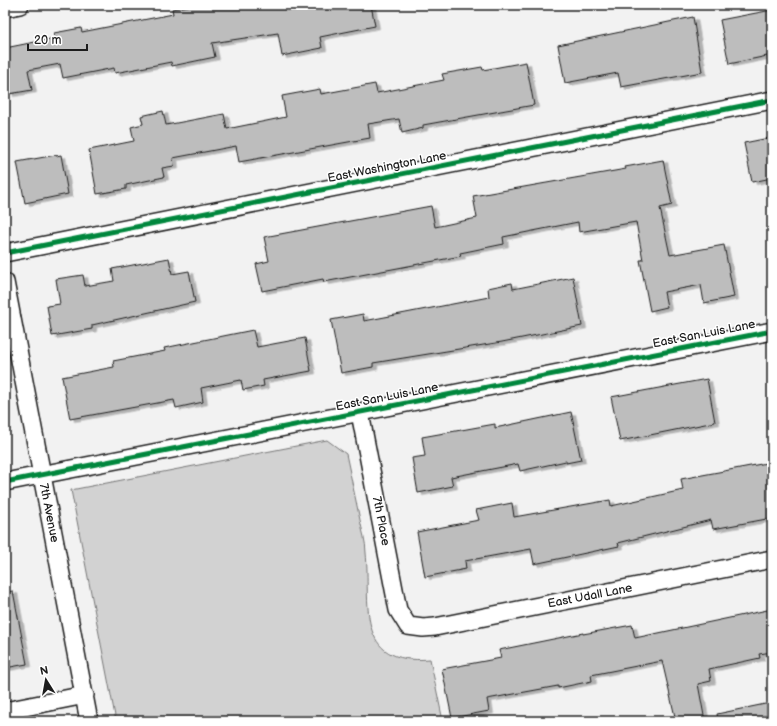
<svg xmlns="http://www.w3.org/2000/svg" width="777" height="726" font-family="'Balsamiq Sans',sans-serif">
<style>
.green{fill:#d2d2d2;stroke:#777}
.building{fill:#bdbdbd;stroke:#1c1c1c;filter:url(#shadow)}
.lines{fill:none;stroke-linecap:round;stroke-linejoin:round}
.minor-casing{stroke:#1c1c1c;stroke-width:20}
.minor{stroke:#fff;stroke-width:17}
.cycleway-casing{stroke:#fff;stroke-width:8}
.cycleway{stroke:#00873e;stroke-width:5}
.labels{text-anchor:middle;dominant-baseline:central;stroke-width:3;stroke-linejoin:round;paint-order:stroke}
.street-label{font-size:12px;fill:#1c1c1c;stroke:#fff}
</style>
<defs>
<filter id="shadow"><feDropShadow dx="4.5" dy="2.5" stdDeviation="0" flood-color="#0004"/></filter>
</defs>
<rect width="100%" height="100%" fill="#f2f2f2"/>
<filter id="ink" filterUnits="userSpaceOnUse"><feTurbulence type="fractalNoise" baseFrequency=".025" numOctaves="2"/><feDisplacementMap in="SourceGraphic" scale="8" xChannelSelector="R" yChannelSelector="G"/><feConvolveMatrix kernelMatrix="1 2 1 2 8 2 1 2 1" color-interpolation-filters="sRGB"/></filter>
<g filter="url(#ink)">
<!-- green -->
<path class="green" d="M 327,440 L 346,454 C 351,476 355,498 360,520 C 362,530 366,542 366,553 C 371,602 353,666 430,659 L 443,721 L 116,721 L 71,490 Z"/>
<!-- building -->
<path class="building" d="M 194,5 L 371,5 L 375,26 L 320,37 L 322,48 L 282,56 L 278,33 L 212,43 L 215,57 L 172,66 L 171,62 L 115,73 L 114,68 L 63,78 L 60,64 L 28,70 L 32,90 L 9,94 L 5,75 L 5,48 L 55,38 L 54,33 L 81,28 L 82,32 L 173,14 L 172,9 Z
M 772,10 L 772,55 L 729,64 L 720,20 Z
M 693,17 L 702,72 L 621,87 L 618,73 L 565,83 L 558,45 Z
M 526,62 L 534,105 L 423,125 L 423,128 L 402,133 L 399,119 L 368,124 L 370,138 L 239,162 L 236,146 L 173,158 L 174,166 L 162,168 L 164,177 L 126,185 L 126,189 L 97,194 L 89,150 L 134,141 L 131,127 L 143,124 L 141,116 L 163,111 L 166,125 L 224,114 L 227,129 L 286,117 L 282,96 L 320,89 L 321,94 L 375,84 L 377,93 L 444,80 L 442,74 L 482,67 L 483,70 Z
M 769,138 L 772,153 L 772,178 L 752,182 L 744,143 Z
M 56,155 L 56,156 L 61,155 L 68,194 L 25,203 L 17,162 Z
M 663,160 L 672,205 L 660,208 L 670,255 L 724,245 L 734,297 L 704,303 L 701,285 L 664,292 L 667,307 L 650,311 L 640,260 L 643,260 L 636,222 L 579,232 L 578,222 L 503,237 L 504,244 L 460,253 L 461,256 L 324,282 L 323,279 L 262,291 L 256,264 L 269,261 L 264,237 L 431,206 L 435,227 L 477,218 L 473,196 L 626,169 L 625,167 Z
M 169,258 L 172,274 L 189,271 L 195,302 L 92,325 L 92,329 L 52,336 L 47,306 L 60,304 L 56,279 L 83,275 L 85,286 L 114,281 L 112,269 Z
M 573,277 L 582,326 L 502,342 L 373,363 L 373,367 L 341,373 L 331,320 L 363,314 L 364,321 L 489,297 L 488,288 L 512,283 L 513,289 Z
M 253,330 L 257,347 L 305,338 L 311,371 L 263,380 L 264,386 L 243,390 L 241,380 L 201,388 L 203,402 L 176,408 L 174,400 L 70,419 L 62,377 L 114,367 L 113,361 L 165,351 L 164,348 Z
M 707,379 L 715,422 L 620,441 L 611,397 Z
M 571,412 L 581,460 L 566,463 L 566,461 L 520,471 L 518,464 L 451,477 L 453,486 L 418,493 L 412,458 L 425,456 L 422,437 L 495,424 L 495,428 Z
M 772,462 L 772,518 L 713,529 L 711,520 L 618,543 L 619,546 L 534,564 L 531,549 L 465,561 L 466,569 L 425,577 L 417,532 L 479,520 L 476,510 L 512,503 L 514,517 L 610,500 L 611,506 L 683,490 L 681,479 Z
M 13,591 L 27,664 L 5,668 L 5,592 Z
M 772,609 L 772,652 L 759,654 L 760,658 L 709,669 L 711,681 L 698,684 L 705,721 L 676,721 L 662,661 L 591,675 L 592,681 L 558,688 L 558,686 L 487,699 L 489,711 L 452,718 L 442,669 L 501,658 L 499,650 L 583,633 L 583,634 L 632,625 L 635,638 Z
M 770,703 L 772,721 L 718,721 L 717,714 Z"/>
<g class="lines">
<!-- minor casing -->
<g class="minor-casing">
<path id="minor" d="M 5,8 L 20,5
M 5,253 L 772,100
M 5,282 L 89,721
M 360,413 L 398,610 L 408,626 L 423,628 L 435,627 L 772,559
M 5,482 L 772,331
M 5,711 L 85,695"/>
</g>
<!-- minor -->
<use href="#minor" class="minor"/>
<!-- cycleway casing -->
<g class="cycleway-casing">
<path id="cycleway" d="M 5,253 L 772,100
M 5,482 L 772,331"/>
</g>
<!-- cycleway -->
<use href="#cycleway" class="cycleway"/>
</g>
</g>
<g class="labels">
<!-- street labels -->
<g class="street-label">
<text transform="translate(387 167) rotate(-11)">East Washington Lane</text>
<text transform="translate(704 334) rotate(-11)">East San Luis Lane</text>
<text transform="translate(387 397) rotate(-11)">East San Luis Lane</text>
<text transform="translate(49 513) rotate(79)">7th Avenue</text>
<text transform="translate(381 521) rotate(79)">7th Place</text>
<text transform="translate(590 596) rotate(-11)">East Udall Lane</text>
</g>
</g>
<!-- margin -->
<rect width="777" height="726" fill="none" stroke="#fff" stroke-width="20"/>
<rect x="10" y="10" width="757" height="706" fill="none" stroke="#1c1c1c" stroke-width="1.5" filter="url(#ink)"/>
<!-- north arrow -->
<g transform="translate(46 680) rotate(349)" stroke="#ffffff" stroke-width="3" paint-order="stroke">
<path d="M0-3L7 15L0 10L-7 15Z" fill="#1c1c1c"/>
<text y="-6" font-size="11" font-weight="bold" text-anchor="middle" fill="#1c1c1c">N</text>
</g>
<!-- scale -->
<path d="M28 44v6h59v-6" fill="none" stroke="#1c1c1c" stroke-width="2"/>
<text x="34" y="44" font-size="12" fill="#1c1c1c" stroke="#ffffff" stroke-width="3" paint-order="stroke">20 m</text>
</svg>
